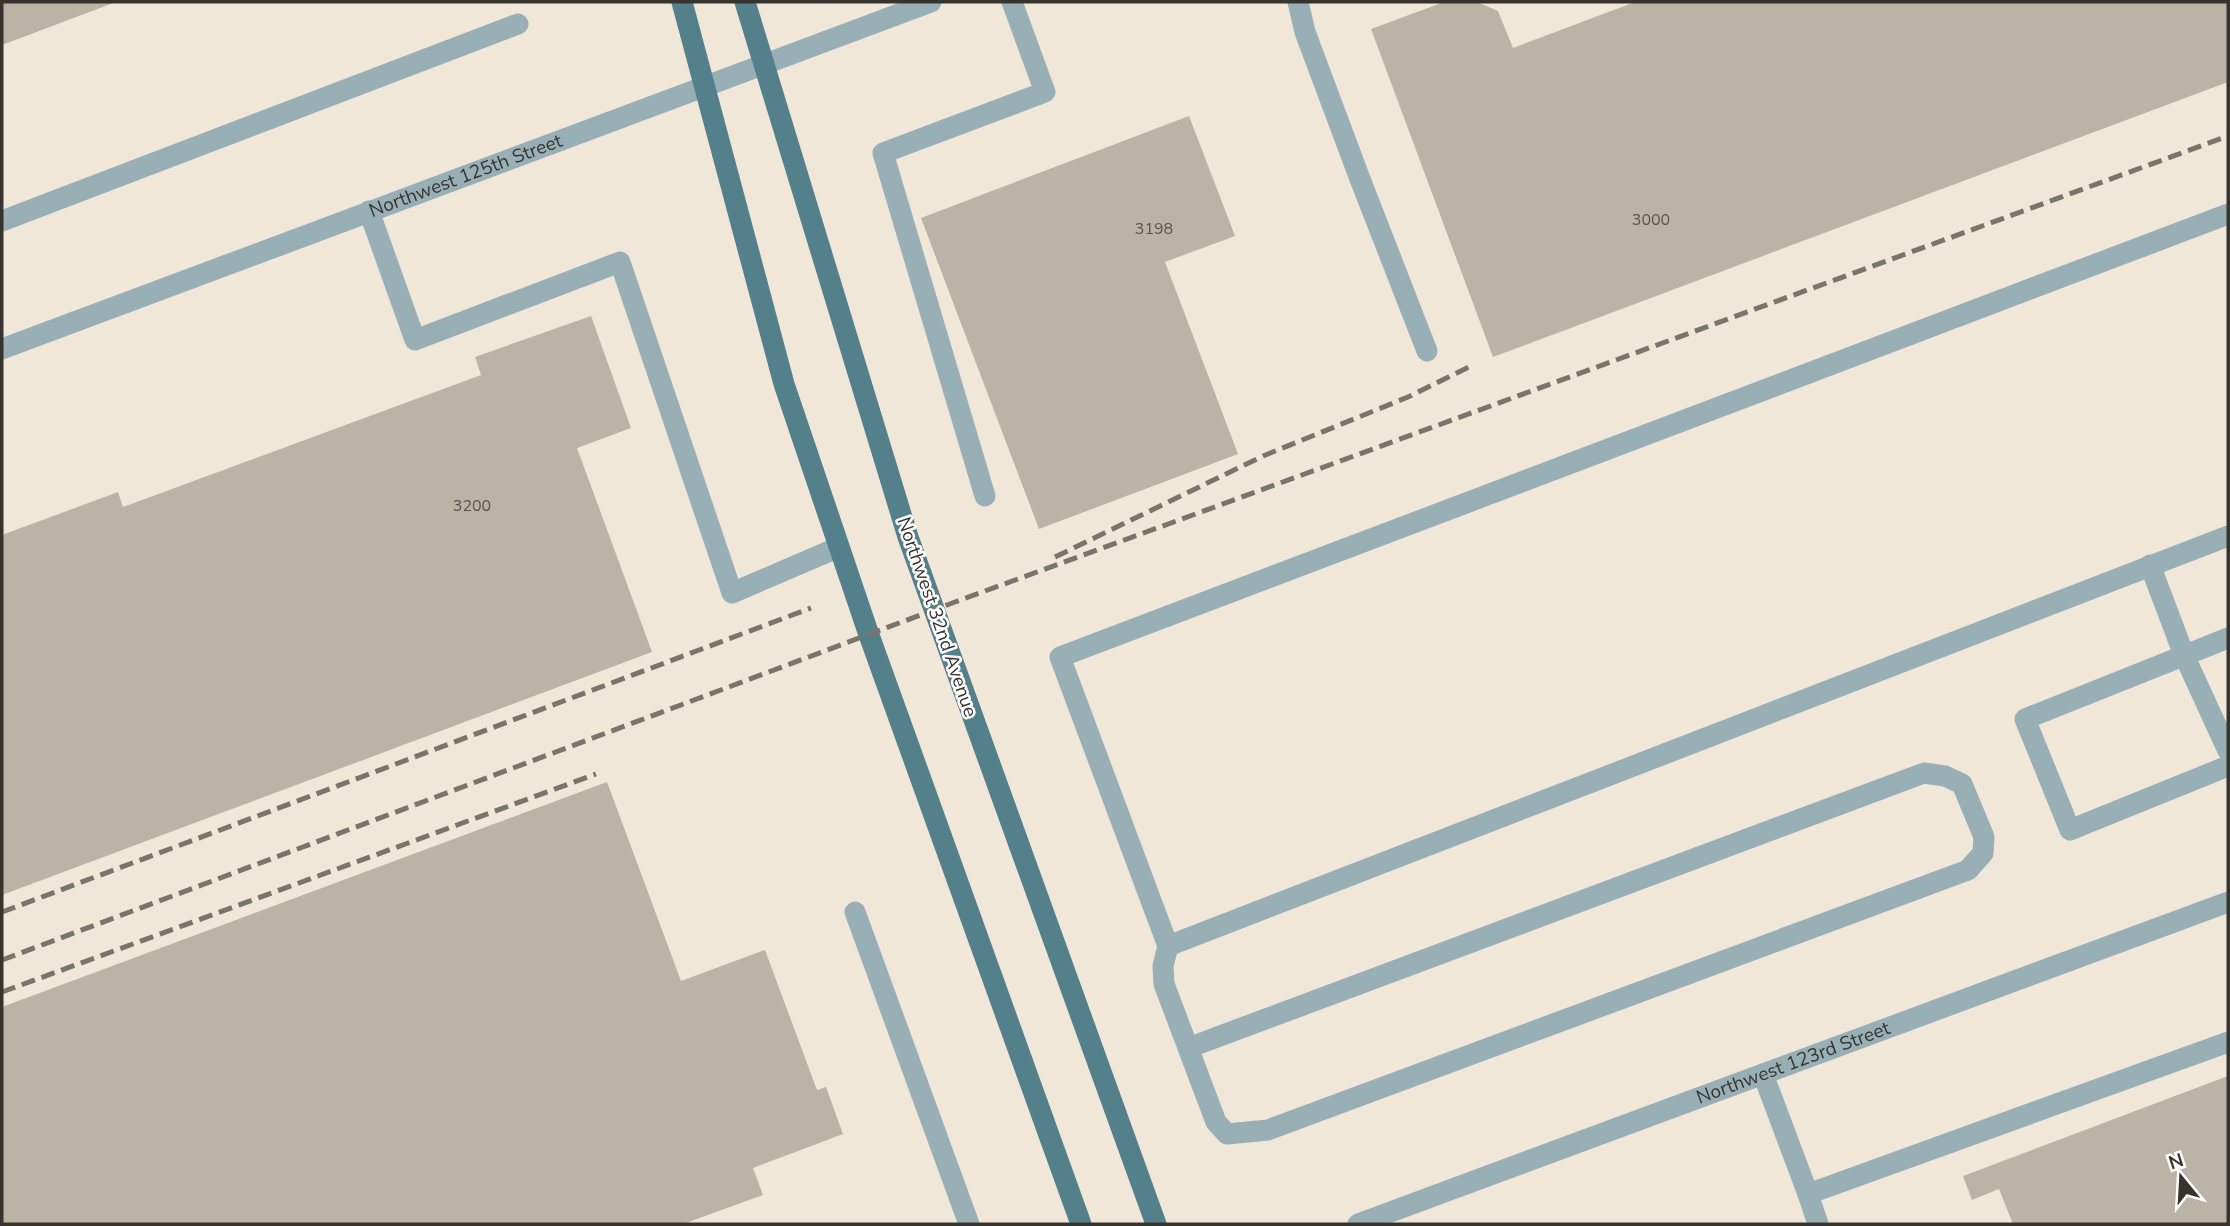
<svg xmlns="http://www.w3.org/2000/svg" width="2230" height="1226" font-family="'Nunito Sans',sans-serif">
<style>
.building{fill:#bbb3a6}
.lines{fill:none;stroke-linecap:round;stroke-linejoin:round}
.minor{stroke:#98b0b5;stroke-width:21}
.major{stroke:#53808a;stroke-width:21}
.rail{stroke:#7a746c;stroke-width:5;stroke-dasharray:14 7;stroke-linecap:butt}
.labels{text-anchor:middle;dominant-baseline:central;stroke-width:5;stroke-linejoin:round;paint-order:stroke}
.number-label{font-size:16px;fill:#58544d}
.street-label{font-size:19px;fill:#37342f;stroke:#fff}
</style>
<rect width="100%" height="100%" fill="#f0e7d9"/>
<!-- building -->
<path class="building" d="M 2,2 L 116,2 L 2,45 Z
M 1444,2 L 1477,2 L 1498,11 L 1513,48 L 1635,2 L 2228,2 L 2228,82 L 1493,357 L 1371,29 Z
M 1189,116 L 1235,236 L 1165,262 L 1238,454 L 1039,529 L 921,218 Z
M 591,316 L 631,428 L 577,448 L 652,652 L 2,895 L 2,535 L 118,492 L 123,507 L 481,375 L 475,357 Z
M 607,782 L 681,981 L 765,950 L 817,1090 L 826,1087 L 843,1134 L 753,1168 L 763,1195 L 683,1224 L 2,1224 L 2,1007 Z
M 2228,1076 L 2228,1224 L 2013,1224 L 1999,1189 L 1972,1200 L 1963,1176 Z"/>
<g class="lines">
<!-- minor -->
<g class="minor">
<path d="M 1298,2 L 1305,32 L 1360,179 L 1427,351"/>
<path d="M 369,211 L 415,340 L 620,262 L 732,593 L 839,547"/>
<path d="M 2228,214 L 1060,657 L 1168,946 L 2228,536"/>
<path d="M 2,221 L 518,24"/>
<path id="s1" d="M 2,349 L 931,2"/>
<path d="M 985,496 L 883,153 L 1045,92 L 1012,2"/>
<path d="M 2150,565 L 2184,655 L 2228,751"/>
<path d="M 2228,638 L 2025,719 L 2070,830 L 2228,766"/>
<path d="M 855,912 L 969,1224"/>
<path d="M 1168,946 L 1163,966 L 1164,984 L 1216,1122 L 1227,1134 L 1268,1130 L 1968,870 L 1983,853 L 1984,837 L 1962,784 L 1945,776 L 1924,773 L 1188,1048"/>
<path d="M 1763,1074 L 1808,1194 L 2228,1042"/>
<path d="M 1808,1194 L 1818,1224"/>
<path id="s2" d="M 1358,1224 L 2228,902"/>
</g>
<!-- major -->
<path class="major" d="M 682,2 L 784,384 L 869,635 L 1081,1224
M 745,2 L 908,537 L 1156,1224"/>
<!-- rail -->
<path class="rail" d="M 1055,557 L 1263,456 L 1408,397 L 1469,367
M 2,912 L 811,608
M 2,960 L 955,602 L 2228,136
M 2,992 L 596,774"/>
</g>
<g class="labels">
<!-- number labels -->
<g class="number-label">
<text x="1651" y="220">3000</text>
<text x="1154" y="229">3198</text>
<text x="472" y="506">3200</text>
</g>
<!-- street labels -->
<g class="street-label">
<text stroke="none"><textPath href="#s1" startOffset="495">Northwest 125th Street</textPath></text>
<text transform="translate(937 617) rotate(71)">Northwest 32nd Avenue</text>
<text stroke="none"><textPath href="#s2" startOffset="464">Northwest 123rd Street</textPath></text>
</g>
</g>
<!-- border -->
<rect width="2230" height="1226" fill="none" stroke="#37342f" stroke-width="7"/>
<!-- north arrow -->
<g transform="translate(2181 1177) rotate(342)" stroke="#ffffff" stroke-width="5" paint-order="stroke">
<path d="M0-5L12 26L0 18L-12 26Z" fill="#37342f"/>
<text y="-10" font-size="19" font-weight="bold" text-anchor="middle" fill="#37342f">N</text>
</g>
</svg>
